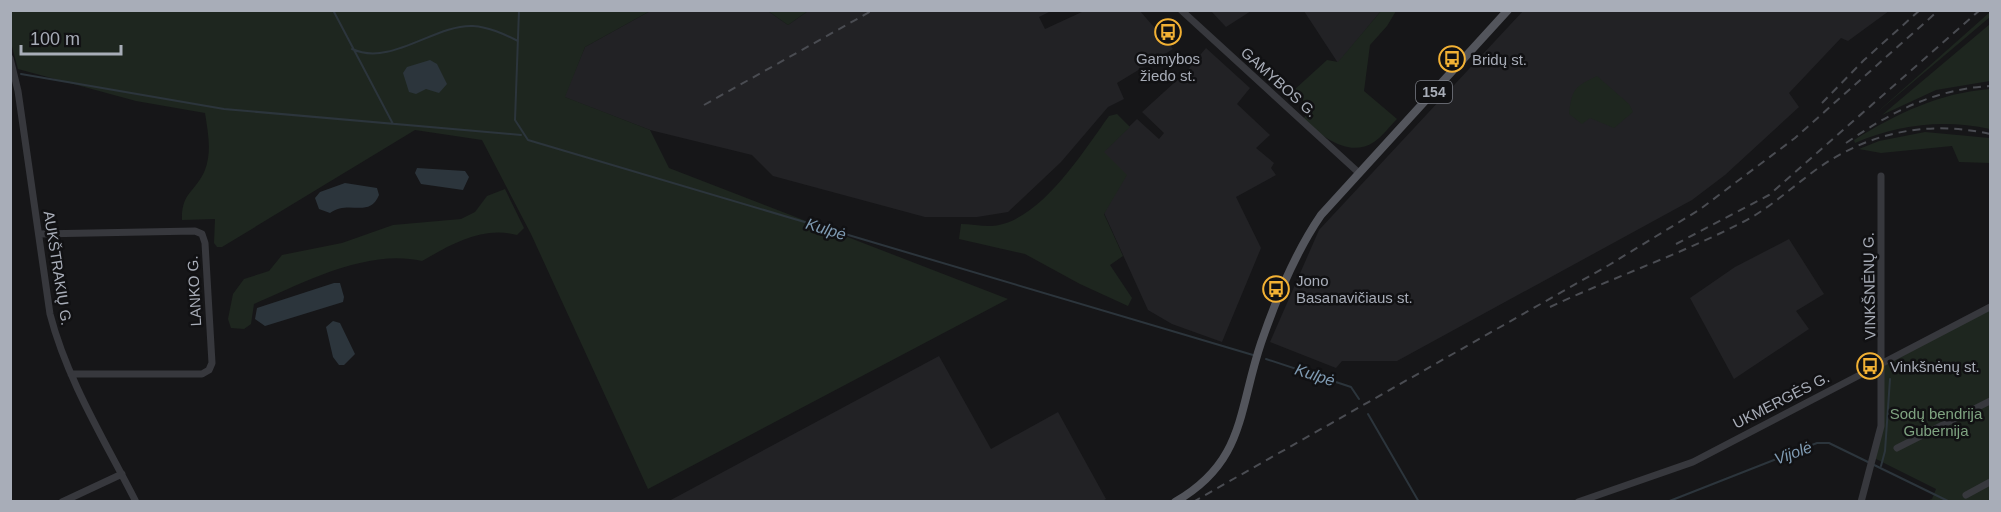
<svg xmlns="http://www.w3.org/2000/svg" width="2001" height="512" font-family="Arial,sans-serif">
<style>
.built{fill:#222225}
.green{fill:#1e261f}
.water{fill:#2c353c}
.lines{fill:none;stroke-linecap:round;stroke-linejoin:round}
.stream{stroke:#2c353c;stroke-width:2}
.minor{stroke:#37383d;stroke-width:7}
.major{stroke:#53555c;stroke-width:8}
.rail{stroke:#4a4c52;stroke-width:2;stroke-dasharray:8 6;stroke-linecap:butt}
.labels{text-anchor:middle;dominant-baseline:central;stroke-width:5;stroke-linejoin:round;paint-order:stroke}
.shield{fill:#111113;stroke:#7b7e86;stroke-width:1.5}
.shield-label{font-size:14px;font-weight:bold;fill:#a8adb8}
.poi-label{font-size:15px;fill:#a8adb8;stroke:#111113;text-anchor:start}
.street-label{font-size:15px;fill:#a8adb8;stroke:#111113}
.park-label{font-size:15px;fill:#7fa381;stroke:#111113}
.water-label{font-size:16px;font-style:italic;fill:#7f9bb3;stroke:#111113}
</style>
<rect width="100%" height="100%" fill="#161618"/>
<!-- built -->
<path class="built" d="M 650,11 L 768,11 L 788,25 L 808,11 L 1051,11 L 1039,17 L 1045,29 L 1084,11 L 1140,11 L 1173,49 L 1117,83 L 1124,99 L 1108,107 L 1061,162 L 1008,212 L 977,217 L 925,217 L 773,176 L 752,155 L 650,130 L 564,97 L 585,47 Z
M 1211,11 L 1251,11 L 1226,27 Z
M 1304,11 L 1381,11 L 1338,63 Z
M 1523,11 L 1889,11 L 1848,41 L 1841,38 L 1789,93 L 1799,107 L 1725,175 L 1692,200 L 1397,361 L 1342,361 L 1336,368 L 1270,342 L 1319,230 Z
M 1206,48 L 1250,88 L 1237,104 L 1270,135 L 1256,148 L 1274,163 L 1271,168 L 1276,175 L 1236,197 L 1261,248 L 1222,342 L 1172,324 L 1148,310 L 1104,213 L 1108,206 L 1103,152 L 1137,119 L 1159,139 L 1164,133 L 1142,112 L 1185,73 Z
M 1789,239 L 1824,294 L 1796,311 L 1809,329 L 1734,379 L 1690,298 L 1735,267 Z
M 939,356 L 991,449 L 1058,412 L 1106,499 L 1101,502 L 669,501 Z"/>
<!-- green -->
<path class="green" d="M 10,11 L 650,11 L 585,47 L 565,97 L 650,130 L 669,168 L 1008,299 L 648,489 L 531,234 L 482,140 L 415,130 L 222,247 L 217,247 L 214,243 L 215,219 L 182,220 C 181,192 196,192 205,170 C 212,151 208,133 205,113 L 136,101 L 18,69 L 11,43 Z
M 768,11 L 808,11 L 788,25 Z
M 1381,11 L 1396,11 L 1387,26 L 1370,45 L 1364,91 L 1397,119 C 1390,126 1382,137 1374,142 C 1348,159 1322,135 1302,120 L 1311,110 L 1294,90 L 1327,60 L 1338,62 Z
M 1990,12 L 1990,17 L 1874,115 Z
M 1990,24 L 1990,81 L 1936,90 L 1882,115 Z
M 1597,76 L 1629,104 L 1633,112 L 1614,128 L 1590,118 L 1582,124 L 1569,114 C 1572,89 1574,87 1597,76 Z
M 1990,89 L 1990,129 C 1944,119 1899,124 1855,143 L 1854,140 C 1898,113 1939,93 1990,89 Z
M 1117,114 L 1130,127 L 1104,152 L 1127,175 L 1104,214 L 1123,256 L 1110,265 L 1132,298 L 1128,306 L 1080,284 L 1025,254 L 959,239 L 961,224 C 973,224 988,228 999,225 C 1044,215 1083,152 1109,116 Z
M 1925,132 L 1990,138 L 1990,163 L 1959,162 L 1952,146 L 1881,153 L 1859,149 L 1879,141 Z
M 505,189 L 524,228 L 517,235 C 482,226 452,244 422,261 C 368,248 302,283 254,304 L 251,324 L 244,329 L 231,328 L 228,319 L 233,294 L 244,279 L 269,271 L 282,255 L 342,243 L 393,225 L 461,219 L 475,212 L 487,196 Z
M 1990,307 L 1990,501 L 1926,501 L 1932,499 L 1936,489 L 1874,458 L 1879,442 L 1883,363 Z"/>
<!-- water -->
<path class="water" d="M 430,60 L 437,64 L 447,84 L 439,93 L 426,89 L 416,94 L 409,92 L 403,73 L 407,67 Z
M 417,168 L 465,171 L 469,177 L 463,190 L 421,184 L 415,173 Z
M 345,183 L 377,188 L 379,195 C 369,219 349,199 330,213 L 319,209 L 315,198 L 320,192 Z
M 334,283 L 340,283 L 344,297 L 343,302 L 265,326 L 255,319 L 257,308 Z
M 333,321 L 340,323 L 355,354 L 344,365 L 339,365 L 333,357 L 326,327 Z"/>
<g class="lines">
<!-- stream -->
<path class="stream" d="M 333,10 L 393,124
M 519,10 L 515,120 L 528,140 L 1253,355
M 352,49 C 391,67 435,24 473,26 C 489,27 504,34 518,41
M 21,74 L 224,109 L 521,135
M 1266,359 L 1351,387 L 1359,399
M 1368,414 L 1419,502
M 1881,466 L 1885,451 L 1890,379
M 1667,502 L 1817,443 L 1829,443 L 1950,502"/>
<!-- minor -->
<path class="minor" d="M 1181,10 L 1359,173
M 10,58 L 18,91 L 50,314 C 67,380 105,441 136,502
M 39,234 L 195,231 L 202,234 L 205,243 L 212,363 L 209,370 L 202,374 L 71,374
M 1897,448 L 1990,401
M 1966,495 L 1990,482
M 62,502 L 122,474
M 1578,502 L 1693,462 L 1990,307
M 1861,502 L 1881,426 L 1881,176"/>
<!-- major -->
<path class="major" d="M 1175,502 C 1245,462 1238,411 1261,343 C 1276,299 1295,253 1321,215 L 1508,10"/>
<!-- rail -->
<path class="rail" d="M 1822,103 L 1864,60 L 1920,10
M 704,105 L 873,10
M 1846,143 C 1891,112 1935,89 1990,86
M 1676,244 L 1769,195 L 1980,10
M 1550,307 C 1614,277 1681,254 1743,222 C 1770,208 1792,187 1817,169 C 1869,132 1928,120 1990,134
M 1193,502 L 1609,265 L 1699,210 L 1795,138 L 1939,10"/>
</g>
<!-- icons -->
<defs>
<g id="bus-ring" transform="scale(1.35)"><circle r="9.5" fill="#111113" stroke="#f2b134" stroke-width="1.5"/><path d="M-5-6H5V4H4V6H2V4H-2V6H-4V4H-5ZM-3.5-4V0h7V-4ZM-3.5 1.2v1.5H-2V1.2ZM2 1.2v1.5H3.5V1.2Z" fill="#f2b134"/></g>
</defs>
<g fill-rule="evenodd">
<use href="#bus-ring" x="1168" y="32"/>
<use href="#bus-ring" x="1452" y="59"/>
<use href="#bus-ring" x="1276" y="289"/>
<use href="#bus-ring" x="1870" y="366"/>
</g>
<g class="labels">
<!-- shield labels -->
<rect class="shield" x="1416" y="81" width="36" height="22" rx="4.5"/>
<g class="shield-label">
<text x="1434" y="92">154</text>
</g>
<!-- poi labels -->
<g class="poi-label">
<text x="1168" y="58" text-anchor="middle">Gamybos<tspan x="1168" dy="17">žiedo st.</tspan></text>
<text x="1472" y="59">Bridų st.</text>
<text x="1296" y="280">Jono<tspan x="1296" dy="17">Basanavičiaus st.</tspan></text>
<text x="1890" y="366">Vinkšnėnų st.</text>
</g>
<!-- street labels -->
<g class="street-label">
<text transform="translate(1279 82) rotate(42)">GAMYBOS G.</text>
<text transform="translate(58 268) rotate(81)">AUKŠTRAKIŲ G.</text>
<text transform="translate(1869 286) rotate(-91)">VINKŠNĖNŲ G.</text>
<text transform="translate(194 291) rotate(-93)">LANKO G.</text>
<text transform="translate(1781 400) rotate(-27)">UKMERGĖS G.</text>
</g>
<!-- park labels -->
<g class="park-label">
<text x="1936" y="413">Sodų bendrija<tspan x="1936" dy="17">Gubernija</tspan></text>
</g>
<!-- water labels -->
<g class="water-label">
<text transform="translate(826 229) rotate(17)">Kulpė</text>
<text transform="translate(1315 375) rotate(18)">Kulpė</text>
<text transform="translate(1793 453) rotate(-20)">Vijolė</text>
</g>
</g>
<!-- border -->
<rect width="2001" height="512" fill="none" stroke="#a8adb8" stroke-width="24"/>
<!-- scale -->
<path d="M21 45v9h100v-9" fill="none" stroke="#a8adb8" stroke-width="3"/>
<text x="30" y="45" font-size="18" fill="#a8adb8" stroke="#111113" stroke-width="4.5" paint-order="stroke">100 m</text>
</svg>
